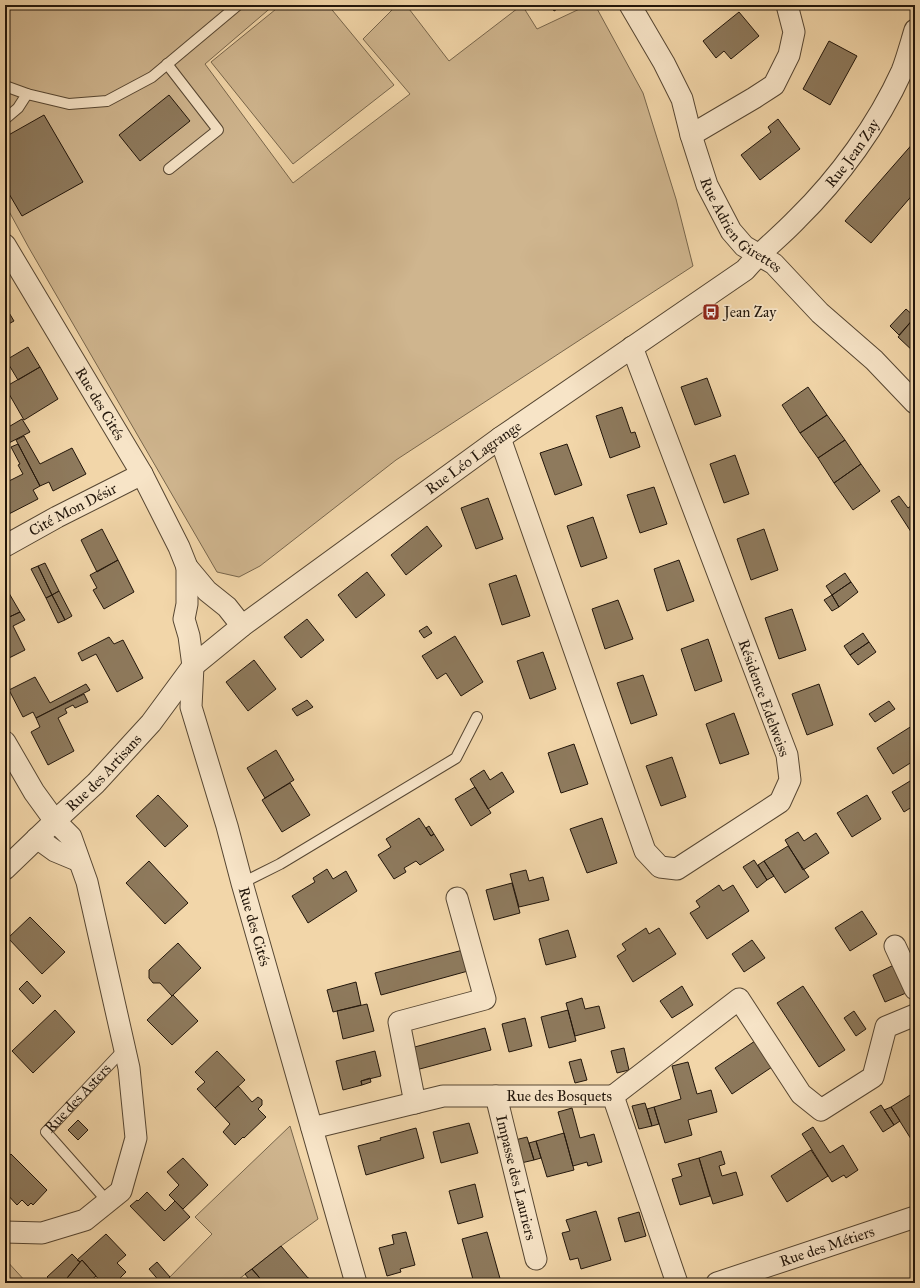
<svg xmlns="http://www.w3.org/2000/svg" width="920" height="1288" font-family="'IM FELL Great Primer',serif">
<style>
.green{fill:#cfb58e;stroke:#78664c}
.building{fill:#8e7a5d;stroke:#22160b}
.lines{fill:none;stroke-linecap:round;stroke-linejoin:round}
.service-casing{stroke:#564632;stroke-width:12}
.minor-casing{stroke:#564632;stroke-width:23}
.service{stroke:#f7e4c7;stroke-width:10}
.minor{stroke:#f7e4c7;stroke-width:21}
.labels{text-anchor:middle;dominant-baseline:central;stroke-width:3.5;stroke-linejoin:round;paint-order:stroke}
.street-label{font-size:15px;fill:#22160b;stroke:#f7e4c7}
.poi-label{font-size:15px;fill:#22160b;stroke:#f7e4c7;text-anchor:start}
</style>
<rect width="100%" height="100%" fill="#f2d6a9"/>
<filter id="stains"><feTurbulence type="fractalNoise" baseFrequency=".005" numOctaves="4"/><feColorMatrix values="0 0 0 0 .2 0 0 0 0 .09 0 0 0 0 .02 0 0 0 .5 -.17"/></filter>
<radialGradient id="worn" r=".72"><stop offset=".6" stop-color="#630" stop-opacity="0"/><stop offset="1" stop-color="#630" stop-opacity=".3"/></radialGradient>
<!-- green -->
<path class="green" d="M 5,5 L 274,5 L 205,64 L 293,183 L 410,94 L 363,39 L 397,5 L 406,5 L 449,61 L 522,5 L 537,29 L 588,5 L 595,5 L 643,93 L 676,199 L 693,266 L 396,460 L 260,566 L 239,577 L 217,572 L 29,248 L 5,204 Z
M 281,5 L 328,5 L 394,85 L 293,164 L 211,62 Z
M 290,1126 L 318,1219 L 281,1246 L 234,1283 L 164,1283 L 212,1234 L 195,1217 Z
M 5,1259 L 27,1283 L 5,1283 Z"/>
<!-- building -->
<path class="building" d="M 553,5 L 564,5 L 554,11 L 553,9 L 555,8 Z
M 739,12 L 759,36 L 731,59 L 724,51 L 716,58 L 703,41 Z
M 829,41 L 857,56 L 830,105 L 803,89 Z
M 169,95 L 190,121 L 140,161 L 119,135 Z
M 44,115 L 83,182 L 22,216 L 5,187 L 5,137 Z
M 778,119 L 800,149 L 760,180 L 741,155 L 771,132 L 768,127 Z
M 915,141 L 915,192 L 871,243 L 845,221 Z
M 5,306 L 14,321 L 5,326 Z
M 906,309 L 915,317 L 899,335 L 890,326 Z
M 915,317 L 915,353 L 898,337 Z
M 28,347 L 40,367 L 18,380 L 6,360 Z
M 40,367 L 58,399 L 24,420 L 5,387 Z
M 707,378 L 721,416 L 695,425 L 681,387 Z
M 808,387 L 827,415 L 800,433 L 782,405 Z
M 622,407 L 631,433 L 635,432 L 640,447 L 610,458 L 596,416 Z
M 827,415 L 845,440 L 818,458 L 800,433 Z
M 22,419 L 30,432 L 5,445 L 5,429 Z
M 24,436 L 40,464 L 72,448 L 86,474 L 53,491 L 49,482 L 40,486 L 16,440 Z
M 845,440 L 861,464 L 834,483 L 818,458 Z
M 18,444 L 40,486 L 33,490 L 38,499 L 5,516 L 5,483 L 23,474 L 18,465 L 20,464 L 11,447 Z
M 567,444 L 582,485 L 555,495 L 540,453 Z
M 735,455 L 749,494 L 724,503 L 710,464 Z
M 861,464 L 880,491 L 853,510 L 834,483 Z
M 654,487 L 667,524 L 640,533 L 627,495 Z
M 899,496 L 908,508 L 915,503 L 915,538 L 891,501 Z
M 488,498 L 503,539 L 476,549 L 461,508 Z
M 593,517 L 607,558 L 581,567 L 567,526 Z
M 427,526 L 442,546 L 406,575 L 391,555 Z
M 102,529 L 118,560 L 97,572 L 81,540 Z
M 764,529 L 778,570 L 751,580 L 737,539 Z
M 118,560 L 134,592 L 104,609 L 93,590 L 97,588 L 90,575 Z
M 679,560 L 694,601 L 667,611 L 654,569 Z
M 45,563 L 59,591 L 52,595 L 38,566 Z
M 38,566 L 52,595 L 46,598 L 31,569 Z
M 367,572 L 385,595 L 356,618 L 338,595 Z
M 845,573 L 851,582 L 832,595 L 826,586 Z
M 516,575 L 530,616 L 502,625 L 489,584 Z
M 851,582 L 858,592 L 839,607 L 832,595 Z
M 5,588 L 6,588 L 20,612 L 5,619 Z
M 59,591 L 72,616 L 65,620 L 52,595 Z
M 52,595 L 65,620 L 58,623 L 46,598 Z
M 832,595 L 839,607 L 832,611 L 824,600 Z
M 618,600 L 633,639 L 605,649 L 592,609 Z
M 792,609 L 806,650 L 779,659 L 765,618 Z
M 20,612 L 25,620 L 13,626 L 25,650 L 5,660 L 5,619 Z
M 307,619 L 324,640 L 301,658 L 284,637 Z
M 427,626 L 432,633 L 424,638 L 419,631 Z
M 863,633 L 869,642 L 850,655 L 844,646 Z
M 455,636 L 483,682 L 461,696 L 446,673 L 437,679 L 422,656 Z
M 109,637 L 114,644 L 123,640 L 143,678 L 117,692 L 96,654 L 82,661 L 78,653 Z
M 708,639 L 722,681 L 695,691 L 681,649 Z
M 869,642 L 876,652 L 858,665 L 850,655 Z
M 543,652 L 556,689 L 530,699 L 517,661 Z
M 254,660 L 276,689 L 248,711 L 226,682 Z
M 643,675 L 657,715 L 631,724 L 617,683 Z
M 35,677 L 50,703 L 86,684 L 90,690 L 36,718 L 33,712 L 23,717 L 9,690 Z
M 819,684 L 833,725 L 807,735 L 792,694 Z
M 84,694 L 88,702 L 75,708 L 73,705 L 65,709 L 67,713 L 58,718 L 74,751 L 48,765 L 31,732 L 40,727 L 36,718 Z
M 307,700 L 313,707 L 297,716 L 292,709 Z
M 889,701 L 895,709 L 875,722 L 869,714 Z
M 734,713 L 749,754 L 720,764 L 706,724 Z
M 915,724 L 915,760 L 893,774 L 877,748 Z
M 574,744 L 588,784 L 561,793 L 548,753 Z
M 276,750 L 294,780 L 265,798 L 247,768 Z
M 672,757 L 686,797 L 661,806 L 646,766 Z
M 484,770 L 490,780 L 502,772 L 514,792 L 488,809 L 470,779 Z
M 915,778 L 915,805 L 904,812 L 892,792 Z
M 290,783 L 310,815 L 282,832 L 262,800 Z
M 475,787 L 491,813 L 471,826 L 455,799 Z
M 158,795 L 188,826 L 165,847 L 136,816 Z
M 867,795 L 881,819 L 852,837 L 837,813 Z
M 419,818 L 431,836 L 434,834 L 444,850 L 420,865 L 416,861 L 404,868 L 406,872 L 394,879 L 378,855 L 391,847 L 386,839 Z
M 602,818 L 617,863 L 587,873 L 570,829 Z
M 429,826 L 434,834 L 431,836 L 426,828 Z
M 798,832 L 804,841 L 816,833 L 829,853 L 803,870 L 785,840 Z
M 788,846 L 809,877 L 785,893 L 764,861 Z
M 754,860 L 767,880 L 757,888 L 743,867 Z
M 149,861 L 188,903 L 165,924 L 126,883 Z
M 764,861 L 774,876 L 767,880 L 758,865 Z
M 327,869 L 333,879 L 346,871 L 357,891 L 308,923 L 292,896 L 315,882 L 313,878 Z
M 526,870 L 529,881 L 543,877 L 549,900 L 519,907 L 510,874 Z
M 512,883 L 520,913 L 494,920 L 486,890 Z
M 719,885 L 723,891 L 733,885 L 749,911 L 707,939 L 690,913 L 700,907 L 696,901 Z
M 862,911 L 877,934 L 850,951 L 835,928 Z
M 30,917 L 65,952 L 42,974 L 8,938 Z
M 646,928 L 649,934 L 659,928 L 676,954 L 633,982 L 617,956 L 626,950 L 622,944 Z
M 568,930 L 576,957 L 546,965 L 539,939 Z
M 752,940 L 765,958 L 744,972 L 732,954 Z
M 178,943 L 201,968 L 172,996 L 160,983 L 153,983 L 149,978 L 149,970 Z
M 463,950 L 468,971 L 381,995 L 375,973 Z
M 894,965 L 906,993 L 885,1002 L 873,975 Z
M 27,981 L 41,996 L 33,1004 L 19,989 Z
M 356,982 L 361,1005 L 333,1012 L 327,990 Z
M 682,986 L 693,1005 L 672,1018 L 660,1001 Z
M 803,986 L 845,1050 L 819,1067 L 777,1003 Z
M 173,995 L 198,1021 L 172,1045 L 147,1020 Z
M 582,998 L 585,1009 L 599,1006 L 605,1028 L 575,1036 L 566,1003 Z
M 367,1004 L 374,1031 L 343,1039 L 337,1011 Z
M 55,1010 L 75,1032 L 33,1073 L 12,1051 Z
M 568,1010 L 576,1041 L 549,1048 L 541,1017 Z
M 854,1011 L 866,1029 L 856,1036 L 844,1018 Z
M 525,1018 L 532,1046 L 509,1052 L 502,1024 Z
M 485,1028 L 491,1050 L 416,1070 L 411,1048 Z
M 755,1041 L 772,1067 L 732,1094 L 715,1068 Z
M 624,1048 L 629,1070 L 617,1073 L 611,1051 Z
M 217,1051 L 245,1080 L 215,1108 L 197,1089 L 205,1082 L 195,1072 Z
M 375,1051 L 381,1076 L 361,1081 L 362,1085 L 343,1090 L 336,1061 Z
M 581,1059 L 587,1080 L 575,1083 L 569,1062 Z
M 688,1062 L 697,1094 L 711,1090 L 717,1112 L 688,1120 L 692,1135 L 665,1143 L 654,1107 L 681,1099 L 672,1066 Z
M 370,1078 L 371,1082 L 362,1085 L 361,1081 Z
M 238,1086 L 252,1102 L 258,1097 L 262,1100 L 262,1105 L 258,1109 L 266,1117 L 244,1138 L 243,1137 L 235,1145 L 223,1132 L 230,1124 L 215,1108 Z
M 915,1092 L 915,1136 L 911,1139 L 891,1107 Z
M 645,1103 L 652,1126 L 639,1129 L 632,1106 Z
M 881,1105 L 894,1125 L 883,1132 L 870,1112 Z
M 654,1107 L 659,1124 L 652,1126 L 647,1109 Z
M 891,1107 L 900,1121 L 894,1125 L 884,1110 Z
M 572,1108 L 580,1138 L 594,1134 L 602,1162 L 588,1166 L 587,1162 L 573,1166 L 558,1112 Z
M 78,1120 L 88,1130 L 78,1140 L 68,1130 Z
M 469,1123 L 478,1153 L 441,1163 L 433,1132 Z
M 813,1127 L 830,1153 L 843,1145 L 858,1170 L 846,1178 L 844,1175 L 832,1182 L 802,1134 Z
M 416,1128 L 424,1158 L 366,1175 L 358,1146 L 381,1140 L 380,1138 Z
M 564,1133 L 574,1170 L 547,1177 L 536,1141 Z
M 527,1137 L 534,1160 L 521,1163 L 515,1140 Z
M 536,1141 L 541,1158 L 534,1160 L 529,1143 Z
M 811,1150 L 828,1176 L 787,1202 L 771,1176 Z
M 721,1151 L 725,1164 L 719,1166 L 722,1176 L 736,1172 L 743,1195 L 713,1204 L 699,1158 Z
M 11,1154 L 47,1190 L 33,1205 L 31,1203 L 28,1206 L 22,1200 L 17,1205 L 5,1192 L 5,1160 Z
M 183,1158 L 208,1185 L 183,1209 L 169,1195 L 179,1185 L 167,1172 Z
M 699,1158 L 710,1196 L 680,1205 L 672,1179 L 682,1176 L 678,1164 Z
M 475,1184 L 483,1217 L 458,1224 L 449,1191 Z
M 147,1192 L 165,1211 L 175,1201 L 190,1217 L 164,1241 L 130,1206 L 137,1200 L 138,1201 Z
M 596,1211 L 611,1260 L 581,1269 L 578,1258 L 570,1260 L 562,1233 L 570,1231 L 566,1220 Z
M 639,1212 L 646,1236 L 625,1242 L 618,1218 Z
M 406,1232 L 415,1265 L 400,1269 L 401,1272 L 387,1276 L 379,1248 L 394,1244 L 392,1235 Z
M 487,1232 L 501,1282 L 474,1283 L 462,1239 Z
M 106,1234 L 126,1255 L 117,1263 L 126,1272 L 115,1283 L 102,1283 L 82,1260 L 80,1262 L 77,1260 Z
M 281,1246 L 308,1278 L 302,1283 L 264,1283 L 252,1269 Z
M 72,1254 L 80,1262 L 63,1283 L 53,1283 L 47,1277 Z
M 82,1260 L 96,1276 L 88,1283 L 63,1283 Z
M 157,1262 L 170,1277 L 164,1283 L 161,1283 L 149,1269 Z
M 252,1269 L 264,1283 L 252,1283 L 245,1274 Z
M 308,1278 L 309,1278 L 313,1283 L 302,1283 Z"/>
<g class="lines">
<!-- service casing -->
<g class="service-casing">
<g id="service">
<path d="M 167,64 L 218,130 L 169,169"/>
<path d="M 5,86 L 27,94 L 69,104 L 107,101 L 152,77 L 238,5"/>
<path d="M 5,119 L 18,108 L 27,94"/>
<path d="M 242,883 L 280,864 L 456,758 L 477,717"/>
<path id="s1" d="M 108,1202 L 46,1132 L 125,1048"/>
</g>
</g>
<!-- minor casing -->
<g class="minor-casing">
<g id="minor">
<path id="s2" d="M 630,5 L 664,63 L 682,99 L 691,135 L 707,185 L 731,231 L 744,246 L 774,264 L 820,313 L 874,360 L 915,403"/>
<path d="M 691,135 L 754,98 L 774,85 L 789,55 L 794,32 L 787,5"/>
<path id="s3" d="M 5,245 L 142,474 L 179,547 L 187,567 L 207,591 L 227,607 L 242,626"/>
<path d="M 500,438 L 645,851 L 660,867 L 677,869 L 780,802 L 790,780 L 787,755 L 632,347"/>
<path id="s4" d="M 5,546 L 57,517 L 142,474"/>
<path id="s5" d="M 187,567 L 187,604 L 184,619 L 189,636 L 193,666 L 191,707 L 227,826 L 242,883 L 356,1283"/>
<path d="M 5,742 L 34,792 L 55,821 L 71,837 L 87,882 L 129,1068 L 136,1138 L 121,1191 L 85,1220 L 42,1233 L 5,1232"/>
<path d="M 37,838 L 55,851 L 79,861"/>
<path id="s6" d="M 5,869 L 55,821 L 96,783 L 151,723 L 193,666 L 242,626 L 500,438 L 745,270 C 761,251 780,237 797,219 C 839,178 878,124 902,71 C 907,58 911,43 915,30"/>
<path d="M 895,946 L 915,989"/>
<path id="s7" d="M 496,1096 L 536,1259"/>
<path d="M 613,1096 L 739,999 L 801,1094 L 821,1110 L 873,1077 L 886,1027 L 915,1015"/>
<path d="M 415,1103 L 399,1022 L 485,999 L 457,898"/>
<path id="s8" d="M 312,1128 L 443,1096 L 613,1096 L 677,1283"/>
<path id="s9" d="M 717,1283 L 915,1217"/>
</g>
</g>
<!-- service -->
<use href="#service" class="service"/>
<!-- minor -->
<use href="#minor" class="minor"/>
</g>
<!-- icons -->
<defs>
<g id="bus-square" transform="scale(0.9)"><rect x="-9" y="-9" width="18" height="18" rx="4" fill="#8f2418" stroke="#f7e4c7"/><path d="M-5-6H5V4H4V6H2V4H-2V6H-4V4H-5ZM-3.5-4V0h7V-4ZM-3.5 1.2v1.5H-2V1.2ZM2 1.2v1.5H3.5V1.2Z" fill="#fff"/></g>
</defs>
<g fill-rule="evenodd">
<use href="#bus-square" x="711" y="312"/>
</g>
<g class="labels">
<!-- street labels -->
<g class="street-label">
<text stroke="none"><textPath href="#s6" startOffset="1116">Rue Jean Zay</textPath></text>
<text stroke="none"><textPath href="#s2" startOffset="251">Rue Adrien Girettes</textPath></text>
<text stroke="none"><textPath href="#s3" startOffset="185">Rue des Cités</textPath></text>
<text stroke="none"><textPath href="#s6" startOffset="627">Rue Léo Lagrange</textPath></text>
<text stroke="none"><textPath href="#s4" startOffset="77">Cité Mon Désir</textPath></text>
<text transform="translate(764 698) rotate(70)">Résidence Edelweiss</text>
<text stroke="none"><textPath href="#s6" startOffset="138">Rue des Artisans</textPath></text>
<text stroke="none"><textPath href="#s5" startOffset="370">Rue des Cités</textPath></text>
<text stroke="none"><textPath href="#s1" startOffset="140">Rue des Asters</textPath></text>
<text stroke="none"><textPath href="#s8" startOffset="251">Rue des Bosquets</textPath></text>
<text stroke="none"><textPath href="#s7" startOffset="84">Impasse des Lauriers</textPath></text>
<text stroke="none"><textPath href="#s9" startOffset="116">Rue des Métiers</textPath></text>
</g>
<!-- poi labels -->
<g class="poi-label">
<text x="724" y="312">Jean Zay</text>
</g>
</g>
<!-- margin -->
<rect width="920" height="1288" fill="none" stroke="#f2d6a9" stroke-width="20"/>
<rect x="6" y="6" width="908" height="1276" fill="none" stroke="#22160b" stroke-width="2"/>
<rect x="10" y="10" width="900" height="1268" fill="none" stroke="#22160b"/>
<rect width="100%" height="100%" filter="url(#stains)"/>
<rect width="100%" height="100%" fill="url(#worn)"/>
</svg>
